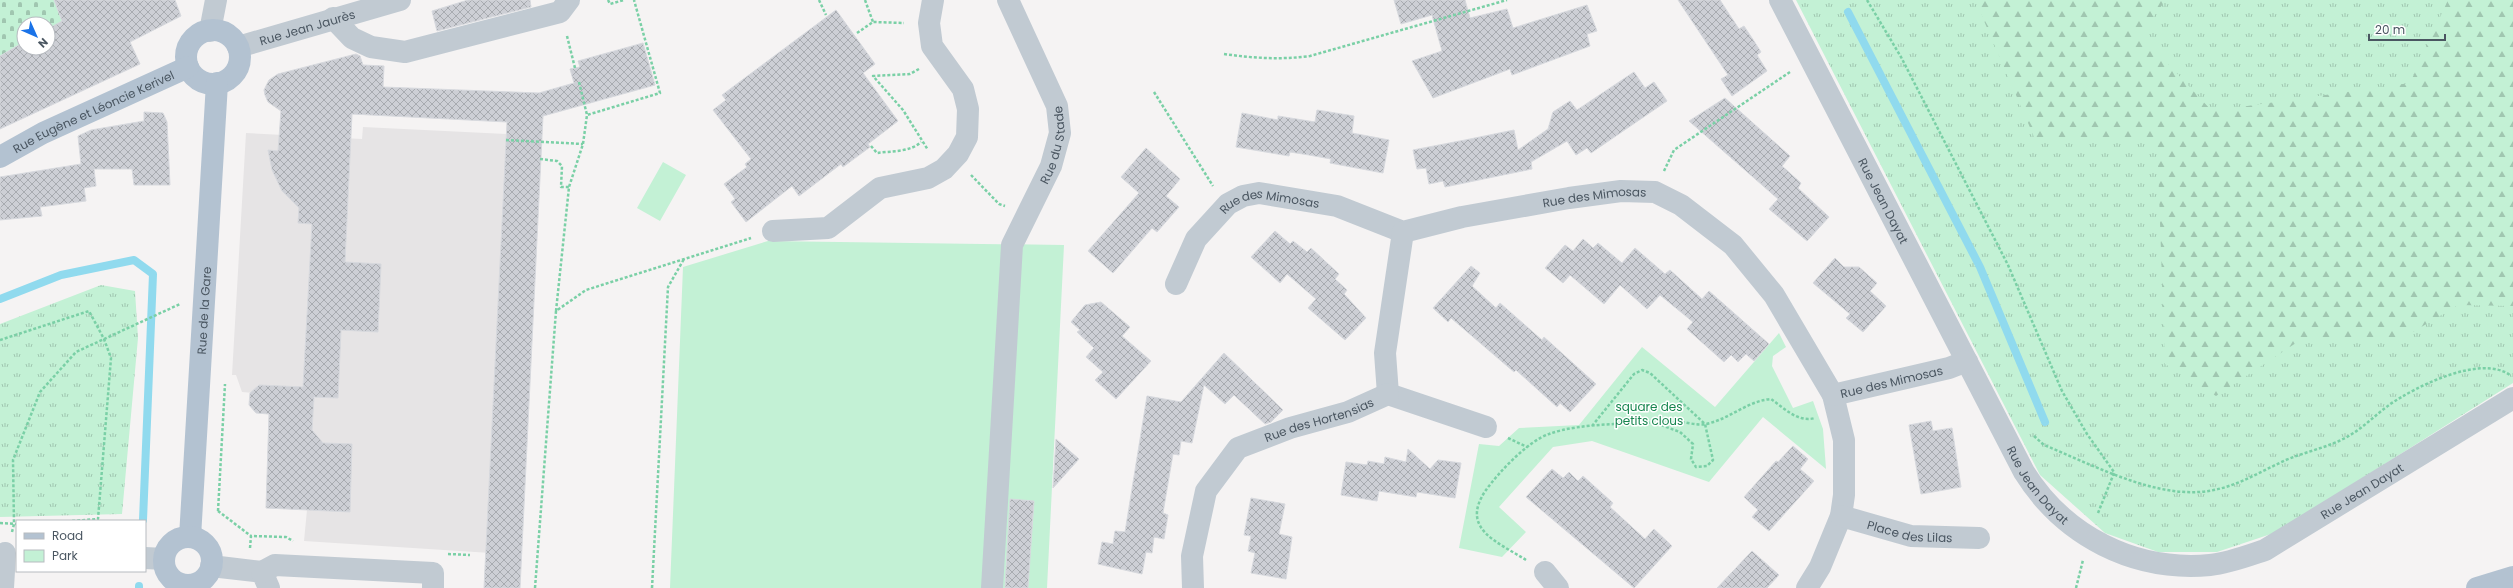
<svg xmlns="http://www.w3.org/2000/svg" width="2513" height="588" font-family="Poppins,sans-serif">
<style>
.education{fill:#e6e4e5}
.grass{fill:url(#grass-tufts)}
.forest{fill:url(#forest-firs)}
.cemetery{fill:url(#cemetery-stones)}
.park{fill:#c3f1d5}
.lines{fill:none;stroke-linecap:round;stroke-linejoin:round}
.stream{stroke:#90daee;stroke-width:8}
.building{fill:url(#building-cross-hatch);stroke:#d7d9de}
.path{stroke:#7ad0a6;stroke-width:2.5;stroke-dasharray:3 2;stroke-linecap:butt}
.minor{stroke:#c1cad2;stroke-width:22}
.major{stroke:#b3c2d1;stroke-width:22}
.labels{text-anchor:middle;dominant-baseline:central;stroke-width:3;stroke-linejoin:round;paint-order:stroke}
.street-label{font-size:12px;fill:#4a5661;stroke:#fff}
.park-label{font-size:12px;fill:#17864f;stroke:#fff}
</style>
<defs>
<pattern id="grass-tufts" width="24" height="20" patternUnits="userSpaceOnUse"><rect width="24" height="20" fill="#c3f1d5"/><path d="M3 7l-1-3M5 7V3M7 7l1-3M15 17l-1-3M17 17v-4M19 17l1-3" fill="none" stroke="#a0c6b0"/></pattern>
<pattern id="forest-firs" width="22" height="20" patternUnits="userSpaceOnUse"><rect width="22" height="20" fill="#c3f1d5"/><path d="M5 1l3.5 6h-7zM16 11l3.5 6h-7z" fill="#a0c6b0"/></pattern>
<pattern id="cemetery-stones" width="16" height="16" patternUnits="userSpaceOnUse"><rect width="16" height="16" fill="#c3f1d5"/><path d="M2 7V4a2 2 0 0 1 4 0v3zM10 15v-3a2 2 0 0 1 4 0v3z" fill="#a0c6b0"/></pattern>
<pattern id="building-cross-hatch" width="8" height="8" patternUnits="userSpaceOnUse"><rect width="8" height="8" fill="#cdcfd5"/><path d="M0 0l8 8M0 8l8-8" fill="none" stroke="#a8abb0"/></pattern>
</defs>
<rect width="100%" height="100%" fill="#f5f3f3"/>
<!-- education -->
<path class="education" d="M 363,127 L 506,134 L 506,144 L 525,144 L 521,555 L 304,541 L 307,510 L 266,508 L 269,418 L 277,407 L 266,394 L 242,392 L 236,375 L 232,375 L 246,133 L 362,139 Z"/>
<!-- grass -->
<path class="grass" d="M 1796,0 L 2513,0 L 2513,383 L 2277,532 L 2217,552 L 2158,552 L 2105,533 L 2040,475 Z
M 101,285 L 135,291 L 138,338 L 122,514 L 0,517 L 0,324 Z"/>
<!-- forest -->
<path class="forest" d="M 1975,0 L 2166,0 L 2140,34 L 2212,111 L 2410,83 L 2448,0 L 2513,0 L 2513,306 L 2458,305 L 2398,341 L 2299,341 L 2216,396 L 2165,364 L 2157,137 L 2035,139 Z"/>
<!-- cemetery -->
<path class="cemetery" d="M 0,0 L 54,0 L 63,24 L 48,31 L 48,24 L 24,24 L 24,42 L 0,56 Z"/>
<!-- park -->
<path class="park" d="M 663,162 L 686,175 L 660,221 L 637,208 Z
M 768,241 L 1064,245 L 1047,588 L 670,588 L 683,267 Z
M 1779,333 L 1786,347 L 1773,356 L 1772,366 L 1793,408 L 1813,401 L 1823,429 L 1826,469 L 1763,417 L 1709,482 L 1592,441 L 1553,447 L 1499,507 L 1526,532 L 1502,557 L 1459,548 L 1479,444 L 1499,446 L 1519,428 L 1579,425 L 1642,347 L 1715,407 Z"/>
<g class="lines">
<!-- stream -->
<path class="stream" d="M 1848,12 L 1980,267 L 2045,422
M 0,299 L 61,275 L 134,260 L 153,274 L 143,520
M 139,588 L 139,586"/>
</g>
<!-- building -->
<path class="building" d="M 54,0 L 175,0 L 181,16 L 130,42 L 140,64 L 0,129 L 0,56 L 24,42 L 24,48 L 48,48 L 48,29 L 62,21 Z
M 468,0 L 530,0 L 531,7 L 437,31 L 432,11 Z
M 1394,0 L 1465,0 L 1470,18 L 1507,9 L 1513,28 L 1587,5 L 1597,31 L 1587,34 L 1590,46 L 1512,75 L 1510,69 L 1433,98 L 1412,61 L 1442,51 L 1432,15 L 1401,24 Z
M 1678,0 L 1720,0 L 1739,29 L 1744,26 L 1752,38 L 1761,52 L 1757,55 L 1767,71 L 1732,96 L 1721,79 L 1728,75 Z
M 836,10 L 875,64 L 863,73 L 898,121 L 868,144 L 870,147 L 843,167 L 841,164 L 799,196 L 792,186 L 746,222 L 731,202 L 735,199 L 724,184 L 747,167 L 745,164 L 751,159 L 713,110 L 726,100 L 722,95 Z
M 643,43 L 655,85 L 543,116 L 520,588 L 484,588 L 507,122 L 352,114 L 345,262 L 381,264 L 378,332 L 341,330 L 338,398 L 314,397 L 312,430 L 323,443 L 352,444 L 350,512 L 266,508 L 269,414 L 256,413 L 249,405 L 250,393 L 259,385 L 303,387 L 312,224 L 298,223 L 299,208 L 282,191 L 272,170 L 268,150 L 278,151 L 281,111 L 268,102 L 265,95 L 264,90 L 269,80 L 278,74 L 356,54 L 360,56 L 363,65 L 384,66 L 383,87 L 539,93 L 574,83 L 570,69 L 580,67 L 578,61 Z
M 1634,72 L 1645,88 L 1654,82 L 1667,101 L 1591,153 L 1587,148 L 1576,155 L 1567,141 L 1531,162 L 1532,169 L 1445,187 L 1443,181 L 1429,184 L 1426,168 L 1417,169 L 1413,150 L 1465,140 L 1514,130 L 1518,150 L 1548,129 L 1553,112 L 1570,101 L 1577,110 Z
M 1725,98 L 1790,156 L 1782,166 L 1801,183 L 1798,188 L 1829,217 L 1807,241 L 1769,209 L 1778,199 L 1689,121 Z
M 1317,110 L 1354,116 L 1352,133 L 1389,140 L 1383,173 L 1330,163 L 1331,159 L 1309,155 L 1290,152 L 1289,156 L 1236,147 L 1242,113 L 1278,120 L 1278,116 L 1315,122 Z
M 144,112 L 163,113 L 167,122 L 170,185 L 134,185 L 132,169 L 94,169 L 96,186 L 84,188 L 86,201 L 40,207 L 42,216 L 0,220 L 0,177 L 81,164 L 78,136 L 91,130 L 144,121 Z
M 1146,148 L 1180,179 L 1166,196 L 1179,207 L 1157,232 L 1152,228 L 1113,273 L 1088,251 L 1139,193 L 1121,177 Z
M 1275,231 L 1290,244 L 1293,241 L 1307,252 L 1311,248 L 1339,274 L 1335,279 L 1347,290 L 1344,294 L 1366,318 L 1345,340 L 1308,308 L 1316,299 L 1287,274 L 1280,283 L 1251,257 Z
M 1583,239 L 1593,248 L 1598,243 L 1622,263 L 1635,248 L 1665,274 L 1670,270 L 1702,299 L 1709,291 L 1769,344 L 1754,361 L 1746,354 L 1738,362 L 1731,355 L 1724,362 L 1687,329 L 1693,322 L 1660,295 L 1647,309 L 1620,285 L 1604,304 L 1570,275 L 1563,283 L 1545,268 L 1565,245 L 1573,251 Z
M 1835,258 L 1844,267 L 1859,267 L 1877,283 L 1870,291 L 1886,306 L 1863,332 L 1846,318 L 1850,314 L 1813,283 Z
M 1471,266 L 1480,273 L 1472,286 L 1496,308 L 1500,303 L 1542,340 L 1544,337 L 1596,384 L 1570,412 L 1560,403 L 1557,407 L 1516,370 L 1514,372 L 1451,318 L 1448,322 L 1433,308 Z
M 1101,302 L 1130,327 L 1122,336 L 1151,361 L 1116,399 L 1095,380 L 1103,372 L 1086,357 L 1094,348 L 1077,332 L 1080,330 L 1071,322 L 1085,305 Z
M 1224,353 L 1283,410 L 1271,422 L 1265,424 L 1234,395 L 1225,404 L 1204,385 L 1192,443 L 1181,441 L 1179,455 L 1173,454 L 1163,513 L 1168,515 L 1164,539 L 1154,537 L 1152,553 L 1146,552 L 1142,574 L 1098,564 L 1102,542 L 1113,544 L 1115,531 L 1125,532 L 1147,396 L 1181,402 Z
M 1931,421 L 1933,431 L 1952,428 L 1961,487 L 1921,494 L 1909,425 Z
M 1056,439 L 1079,459 L 1053,488 Z
M 1793,446 L 1808,459 L 1800,469 L 1814,481 L 1769,531 L 1752,517 L 1758,510 L 1744,497 L 1776,461 L 1778,462 Z
M 1408,449 L 1430,469 L 1438,460 L 1461,463 L 1455,498 L 1417,492 L 1416,497 L 1379,491 L 1377,501 L 1341,495 L 1346,462 L 1367,465 L 1368,461 L 1384,464 L 1385,457 L 1406,462 Z
M 1552,469 L 1563,478 L 1569,472 L 1578,481 L 1583,476 L 1613,503 L 1610,507 L 1645,539 L 1654,529 L 1672,546 L 1634,588 L 1526,497 Z
M 1251,498 L 1285,504 L 1279,534 L 1292,537 L 1286,579 L 1251,573 L 1255,553 L 1248,551 L 1251,536 L 1244,535 Z
M 1010,499 L 1034,501 L 1028,588 L 1005,588 Z
M 1752,551 L 1779,575 L 1767,588 L 1717,588 Z"/>
<g class="lines">
<!-- path -->
<path class="path" d="M 608,0 L 610,4 L 624,0
M 819,0 L 826,15
M 865,0 L 873,22
M 1867,0 L 1901,57 L 2008,265 L 2062,391 L 2087,434 L 2114,472
M 857,33 L 873,22 L 904,23
M 567,36 L 575,68
M 1224,54 C 1253,58 1280,60 1310,56 L 1507,0
M 919,69 L 910,74 L 873,76 L 903,110 L 928,150
M 579,82 L 587,115
M 1154,92 L 1213,186
M 506,140 L 583,144
M 871,146 L 877,153 C 891,151 911,152 921,142
M 540,159 L 557,161 L 562,166 L 561,187 L 569,187
M 1664,171 L 1674,150 L 1790,72
M 971,175 L 999,204 L 1005,206
M 556,311 L 569,187 L 583,144 L 587,115 L 660,93 L 634,0
M 0,340 L 89,311 L 104,339 L 111,358 L 98,519 L 70,521
M 1592,426 L 1634,374 L 1642,370 L 1650,373 L 1705,424 L 1713,460 L 1707,466 L 1696,467 L 1691,459 L 1693,444 L 1680,432 L 1658,424
M 2034,436 L 2044,445 C 2091,464 2148,495 2199,492 C 2232,490 2257,473 2286,460 C 2305,452 2325,448 2343,439 C 2360,431 2374,416 2389,405 C 2415,387 2480,354 2510,375
M 1508,438 L 1527,447
M 218,511 L 225,384
M 218,511 L 251,536
M 2098,513 L 2114,473
M 0,523 L 17,524
M 12,532 L 14,524 L 13,460 L 40,392 L 76,352 L 180,304
M 250,548 L 251,536 L 286,537 L 293,541
M 448,554 L 470,555
M 1526,560 C 1498,542 1459,529 1486,490 C 1499,472 1528,441 1549,434 C 1581,422 1638,424 1673,422 C 1684,421 1696,426 1706,424 C 1730,419 1747,401 1771,399 C 1784,408 1798,423 1815,418
M 535,588 L 556,311 L 586,290 L 751,238
M 652,588 L 668,287 L 684,259
M 2076,588 L 2083,560"/>
<!-- minor -->
<g class="minor">
<path id="s1" d="M 1780,0 L 2024,472 C 2064,536 2134,572 2210,565 C 2229,563 2247,556 2265,550 L 2513,398"/>
<path d="M 333,18 L 352,38 L 371,47 L 405,52 L 560,12 L 569,0"/>
<path d="M 210,31 L 216,0"/>
<path id="s2" d="M 238,47 L 400,0"/>
<path d="M 773,231 L 828,228 L 880,188 L 928,178 L 944,169 L 958,154 L 967,137 L 968,109 L 963,89 L 932,46 L 929,23 L 933,0"/>
<path id="s3" d="M 1176,284 L 1196,239 L 1228,204 L 1243,196 L 1259,193 L 1337,206 L 1403,232 L 1462,217 L 1569,198 L 1621,191 L 1655,192 L 1681,205 L 1733,245 L 1774,295 L 1833,395 L 1844,440 L 1844,495 L 1841,516 L 1820,567 L 1807,588"/>
<path d="M 1388,394 L 1385,353 L 1403,232"/>
<path d="M 1388,394 L 1486,427"/>
<path id="s4" d="M 1833,395 L 1949,368 L 1967,361"/>
<path id="s5" d="M 1841,516 L 1911,536 L 1979,538"/>
<path d="M 145,558 L 164,559"/>
<path d="M 211,566 L 262,572 L 269,588"/>
<path d="M 262,572 L 275,565 L 433,573 L 433,588"/>
<path d="M 1545,572 L 1558,588"/>
<path d="M 3,588 L 5,553"/>
<path id="s6" d="M 992,588 L 1012,245 L 1051,166 L 1060,133 L 1057,106 L 1008,0"/>
<path id="s7" d="M 1193,588 L 1192,556 L 1206,491 L 1238,448 L 1290,428 L 1348,412 L 1388,394"/>
</g>
<!-- major -->
<g class="major">
<circle cx="213" cy="57" r="27"/>
<path id="s8" d="M 0,157 L 43,133 L 188,67"/>
<path id="s9" d="M 190,537 L 217,83"/>
<circle cx="188" cy="561" r="24"/>
<path d="M 2477,588 L 2513,577"/>
</g>
</g>
<g class="labels">
<!-- street labels -->
<g class="street-label">
<text stroke="none"><textPath href="#s2" startOffset="72">Rue Jean Jaurès</textPath></text>
<text stroke="none"><textPath href="#s8" startOffset="104">Rue Eugène et Léoncie Kerivel</textPath></text>
<text stroke="none"><textPath href="#s6" startOffset="453">Rue du Stade</textPath></text>
<text stroke="none"><textPath href="#s3" startOffset="475">Rue des Mimosas</textPath></text>
<text stroke="none"><textPath href="#s1" startOffset="226">Rue Jean Dayat</textPath></text>
<text stroke="none"><textPath href="#s3" startOffset="139">Rue des Mimosas</textPath></text>
<text stroke="none"><textPath href="#s9" startOffset="227">Rue de la Gare</textPath></text>
<text stroke="none"><textPath href="#s4" startOffset="60">Rue des Mimosas</textPath></text>
<text stroke="none"><textPath href="#s7" startOffset="238">Rue des Hortensias</textPath></text>
<text stroke="none"><textPath href="#s1" startOffset="550">Rue Jean Dayat</textPath></text>
<text stroke="none"><textPath href="#s1" startOffset="921">Rue Jean Dayat</textPath></text>
<text stroke="none"><textPath href="#s5" startOffset="71">Place des Lilas</textPath></text>
</g>
<!-- park labels -->
<g class="park-label">
<text x="1649" y="406">square des<tspan x="1649" dy="14">petits clous</tspan></text>
</g>
</g>
<!-- legend -->
<rect x="16" y="520" width="130" height="52" fill="#ffffff" stroke="#b7bbc0"/>
<rect x="24" y="533" width="20" height="6" fill="#b3c2d1" stroke="#b7bbc0"/>
<text x="52" y="540" font-size="12" fill="#4a5661">Road</text>
<rect x="24" y="550" width="20" height="12" fill="#c3f1d5" stroke="#b7bbc0"/>
<text x="52" y="560" font-size="12" fill="#4a5661">Park</text>
<!-- north arrow -->
<g transform="translate(36 36) rotate(135)"><circle r="19" fill="#ffffff" stroke="#b7bbc0"/>
<path d="M0-3L7 15L0 10L-7 15Z" fill="#1a73e8"/>
<text y="-6" font-size="11" font-weight="bold" text-anchor="middle" fill="#4a5661">N</text>
</g>
<!-- scale -->
<path d="M2369 34v6h76v-6" fill="none" stroke="#4a5661" stroke-width="2"/>
<text x="2375" y="34" font-size="12" fill="#4a5661" stroke="#ffffff" stroke-width="3" paint-order="stroke">20 m</text>
</svg>
